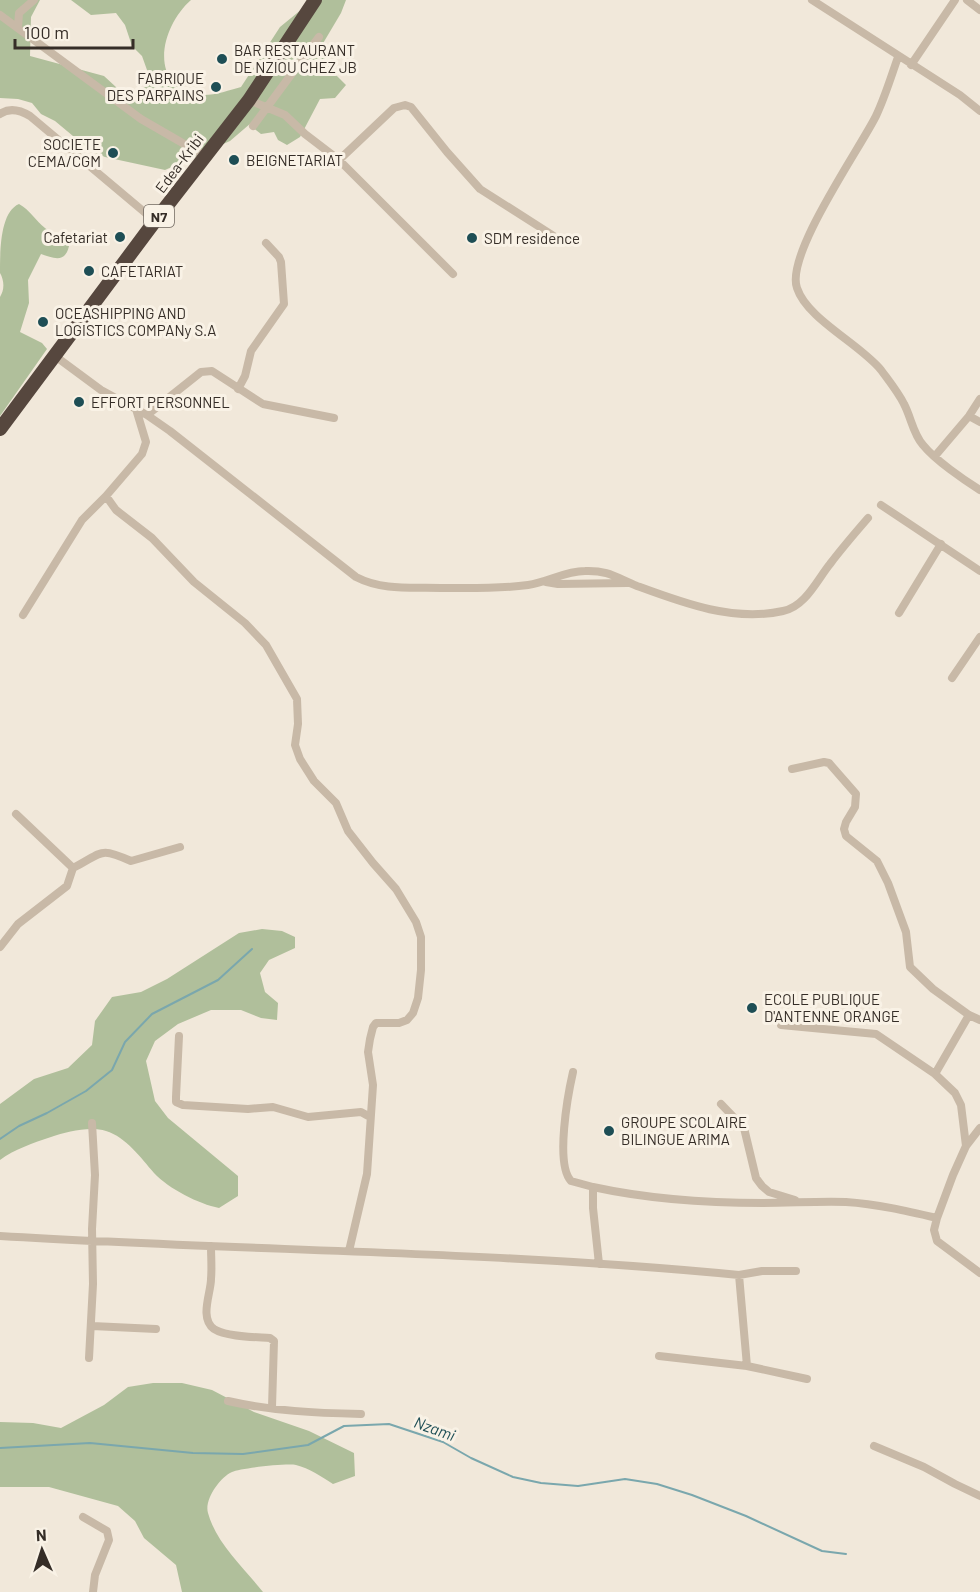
<svg xmlns="http://www.w3.org/2000/svg" width="980" height="1592" font-family="Barlow,sans-serif">
<style>
.grass{fill:#b0bf9b}
.lines{fill:none;stroke-linecap:round;stroke-linejoin:round}
.stream{stroke:#7aa7ad;stroke-width:2}
.street{stroke:#c8b9a7;stroke-width:8}
.highway{stroke:#56473e;stroke-width:14}
.poi-dot{fill:#1e4e55;stroke:#f9f2e6;stroke-width:2}
.labels{text-anchor:middle;dominant-baseline:central;stroke-width:6;stroke-linejoin:round;paint-order:stroke}
.shield{fill:#f9f2e6;stroke:#706860;stroke-width:1.5}
.shield-label{font-size:14px;font-weight:bold;fill:#352d27}
.poi-label{font-size:15px;fill:#352d27;stroke:#f9f2e6;text-anchor:start}
.street-label{font-size:15px;fill:#352d27;stroke:#f9f2e6}
.water-label{font-size:16px;font-style:italic;fill:#1e4e55;stroke:#f9f2e6}
</style>
<rect width="100%" height="100%" fill="#f1e8da"/>
<!-- grass -->
<path class="grass" d="M 0,0 L 40,0 L 31,17 L 30,56 L 104,76 L 129,99 L 147,85 L 147,70 L 142,56 L 132,46 L 125,25 L 116,13 L 91,15 L 71,0 L 191,0 C 159,28 147,91 204,95 C 216,95 230,90 241,87 L 280,27 L 313,0 L 346,0 L 341,13 L 322,45 L 336,75 L 346,85 L 335,98 L 320,99 L 300,137 L 287,145 L 278,140 L 274,132 L 261,134 L 252,127 L 251,123 L 230,141 L 165,170 L 105,157 L 91,151 L 55,121 L 41,114 L 32,103 L 18,99 L 0,98 Z
M 19,204 C 30,210 36,221 45,228 C 53,235 61,239 69,246 C 65,264 53,258 41,254 L 28,280 L 29,303 L 20,332 L 42,343 L 47,349 L 0,416 L 0,297 C 5,289 4,280 0,273 C 0,251 0,212 19,204 Z
M 262,929 L 282,931 L 295,937 L 295,948 L 269,960 L 260,973 L 265,992 L 278,1003 L 277,1020 L 261,1018 L 241,1010 L 211,1010 L 178,1024 L 155,1041 L 146,1061 L 155,1101 L 168,1118 L 238,1176 L 238,1196 L 219,1208 C 199,1204 169,1189 154,1173 C 141,1158 126,1137 106,1131 C 89,1126 67,1132 51,1137 C 33,1143 15,1149 0,1160 L 0,1104 L 34,1079 L 68,1068 L 92,1045 L 95,1021 L 112,997 L 141,992 L 167,979 L 239,933 Z
M 153,1383 L 182,1383 L 212,1390 L 254,1412 L 309,1431 L 354,1453 L 355,1476 L 333,1484 C 322,1477 309,1468 296,1465 C 287,1463 240,1468 232,1472 C 220,1477 204,1500 208,1513 C 216,1543 244,1568 263,1592 L 182,1592 L 176,1565 L 144,1538 L 135,1521 L 118,1506 L 49,1487 L 0,1487 L 0,1422 L 33,1423 L 61,1428 L 104,1405 L 128,1387 Z"/>
<g class="lines">
<!-- stream -->
<path class="stream" d="M 0,1139 L 19,1126 L 47,1113 L 86,1091 L 112,1070 L 125,1042 L 152,1014 L 218,980 L 252,949
M 0,1448 L 90,1443 L 193,1453 L 243,1454 L 308,1445 L 344,1426 L 389,1424 L 443,1442 L 471,1458 L 513,1477 L 541,1483 L 578,1486 L 625,1479 L 657,1484 L 692,1495 L 746,1516 L 822,1551 L 846,1554"/>
<!-- street -->
<path class="street" d="M 812,0 L 960,95 L 980,111
M 967,0 L 980,10
M 0,15 L 141,119 L 205,156
M 18,28 L 19,13 L 34,0
M 898,57 C 891,77 885,97 876,116 C 859,150 785,255 797,288 C 807,319 860,344 881,370 C 889,381 898,392 904,404 C 911,417 913,434 923,445 C 935,460 964,480 980,490
M 911,65 L 955,0
M 249,100 L 285,115 L 305,134 L 339,160 L 453,274
M 0,114 C 10,107 20,110 30,116 L 155,221
M 253,126 L 319,37
M 339,160 L 394,108 L 405,105 L 411,107 L 447,152 L 480,189 L 560,240
M 55,356 L 101,390 L 147,415 L 170,431 L 356,577 C 383,591 412,587 441,588 C 470,588 499,589 528,585 C 548,582 565,571 585,571 C 608,570 617,578 637,586 C 683,603 733,622 783,611 C 805,607 817,580 830,564 C 842,548 855,533 868,518
M 238,389 L 245,376 L 251,351 L 284,304 L 281,262 L 279,257 L 266,243
M 136,409 L 146,442 L 142,454 L 106,496 L 116,510 L 152,538 L 194,582 L 245,623 L 266,645 L 297,699 L 298,724 L 295,745 L 300,759 L 314,781 L 336,803 L 348,831 L 373,863 L 396,889 L 416,922 L 421,937 L 421,970 L 418,998 L 413,1013 L 407,1020 L 399,1023 L 376,1023 L 373,1027 L 370,1039 L 368,1052 L 373,1085 L 367,1174 L 349,1251
M 147,415 L 201,372 L 212,371 L 263,404 L 334,418
M 969,416 L 980,422
M 935,456 L 969,416 L 980,399
M 881,505 L 980,571
M 546,582 L 558,584 L 627,583
M 899,613 L 941,544
M 23,615 L 82,520 L 106,496
M 952,678 L 980,637
M 792,769 L 824,762 L 829,763 L 856,794 L 855,807 L 846,822 L 844,829 L 846,836 L 877,861 L 888,883 L 906,932 L 910,967 L 933,989 L 969,1015 L 980,1020
M 16,814 L 73,868
M 0,947 L 18,924 L 67,886 L 73,868 C 103,853 98,846 131,861 L 180,847
M 781,1025 L 876,1034 L 935,1074
M 179,1036 L 176,1097 L 176,1102 L 183,1105 L 248,1109 L 273,1107 L 308,1117 L 361,1112 L 370,1117
M 573,1072 C 568,1094 555,1164 571,1181 L 593,1187
M 721,1104 L 744,1128 L 756,1178 L 762,1186 L 769,1192 L 795,1200
M 980,1128 L 966,1146 L 953,1175 L 937,1218 L 934,1230 L 937,1241 L 980,1273
M 966,1146 L 961,1105 L 955,1093 L 935,1074 L 969,1015
M 0,1236 C 246,1251 493,1251 739,1275 L 762,1271 L 796,1271
M 211,1246 C 211,1257 212,1268 211,1279 C 211,1293 199,1318 214,1329 C 226,1337 256,1337 270,1338 L 274,1341 L 272,1407
M 599,1264 L 593,1208 L 593,1187 C 648,1199 707,1203 763,1203 C 791,1203 819,1201 846,1202 C 877,1204 907,1211 937,1218
M 92,1326 L 156,1329
M 659,1356 L 747,1366 L 739,1275
M 89,1358 L 93,1284 L 92,1229 L 95,1175 L 92,1123
M 747,1366 L 807,1379
M 228,1401 C 272,1411 316,1413 361,1414
M 874,1446 L 924,1467 L 955,1484 L 980,1496
M 83,1517 L 107,1531 L 109,1540 L 95,1575 L 93,1592"/>
<!-- highway -->
<path class="highway" d="M 0,429 L 155,221 L 249,100 L 315,0"/>
</g>
<!-- markers -->
<g class="poi-dot">
<circle cx="222" cy="59" r="6"/>
<circle cx="216" cy="87" r="6"/>
<circle cx="113" cy="153" r="6"/>
<circle cx="234" cy="160" r="6"/>
<circle cx="120" cy="237" r="6"/>
<circle cx="472" cy="238" r="6"/>
<circle cx="89" cy="271" r="6"/>
<circle cx="43" cy="322" r="6"/>
<circle cx="79" cy="402" r="6"/>
<circle cx="752" cy="1008" r="6"/>
<circle cx="609" cy="1131" r="6"/>
</g>
<g class="labels">
<!-- shield labels -->
<rect class="shield" x="144" y="205" width="30" height="22" rx="4.5"/>
<g class="shield-label">
<text x="159" y="216">N7</text>
</g>
<!-- poi labels -->
<g class="poi-label">
<text x="234" y="50">BAR RESTAURANT<tspan x="234" dy="17">DE NZIOU CHEZ JB</tspan></text>
<text x="204" y="78" text-anchor="end">FABRIQUE<tspan x="204" dy="17">DES PARPAINS</tspan></text>
<text x="101" y="144" text-anchor="end">SOCIETE<tspan x="101" dy="17">CEMA/CGM</tspan></text>
<text x="246" y="160">BEIGNETARIAT</text>
<text x="108" y="237" text-anchor="end">Cafetariat</text>
<text x="484" y="238">SDM residence</text>
<text x="101" y="271">CAFETARIAT</text>
<text x="55" y="313">OCEASHIPPING AND<tspan x="55" dy="17">LOGISTICS COMPANy S.A</tspan></text>
<text x="91" y="402">EFFORT PERSONNEL</text>
<text x="764" y="999">ECOLE PUBLIQUE<tspan x="764" dy="17">D'ANTENNE ORANGE</tspan></text>
<text x="621" y="1122">GROUPE SCOLAIRE<tspan x="621" dy="17">BILINGUE ARIMA</tspan></text>
</g>
<!-- street labels -->
<g class="street-label">
<text transform="translate(179 163) rotate(-53)">Edea-Kribi</text>
</g>
<!-- water labels -->
<g class="water-label">
<text transform="translate(435 1428) rotate(20)">Nzami</text>
</g>
</g>
<!-- north arrow -->
<g transform="translate(42 1550) rotate(357)" stroke="#f9f2e6" stroke-width="4.5" paint-order="stroke">
<path d="M0-4.5L10 22L0 15L-10 22Z" fill="#352d27"/>
<text y="-9" font-size="16" font-weight="bold" text-anchor="middle" fill="#352d27">N</text>
</g>
<!-- scale -->
<path d="M15 39v9h118v-9" fill="none" stroke="#352d27" stroke-width="3"/>
<text x="24" y="39" font-size="18" fill="#352d27" stroke="#f9f2e6" stroke-width="4.5" paint-order="stroke">100 m</text>
</svg>
